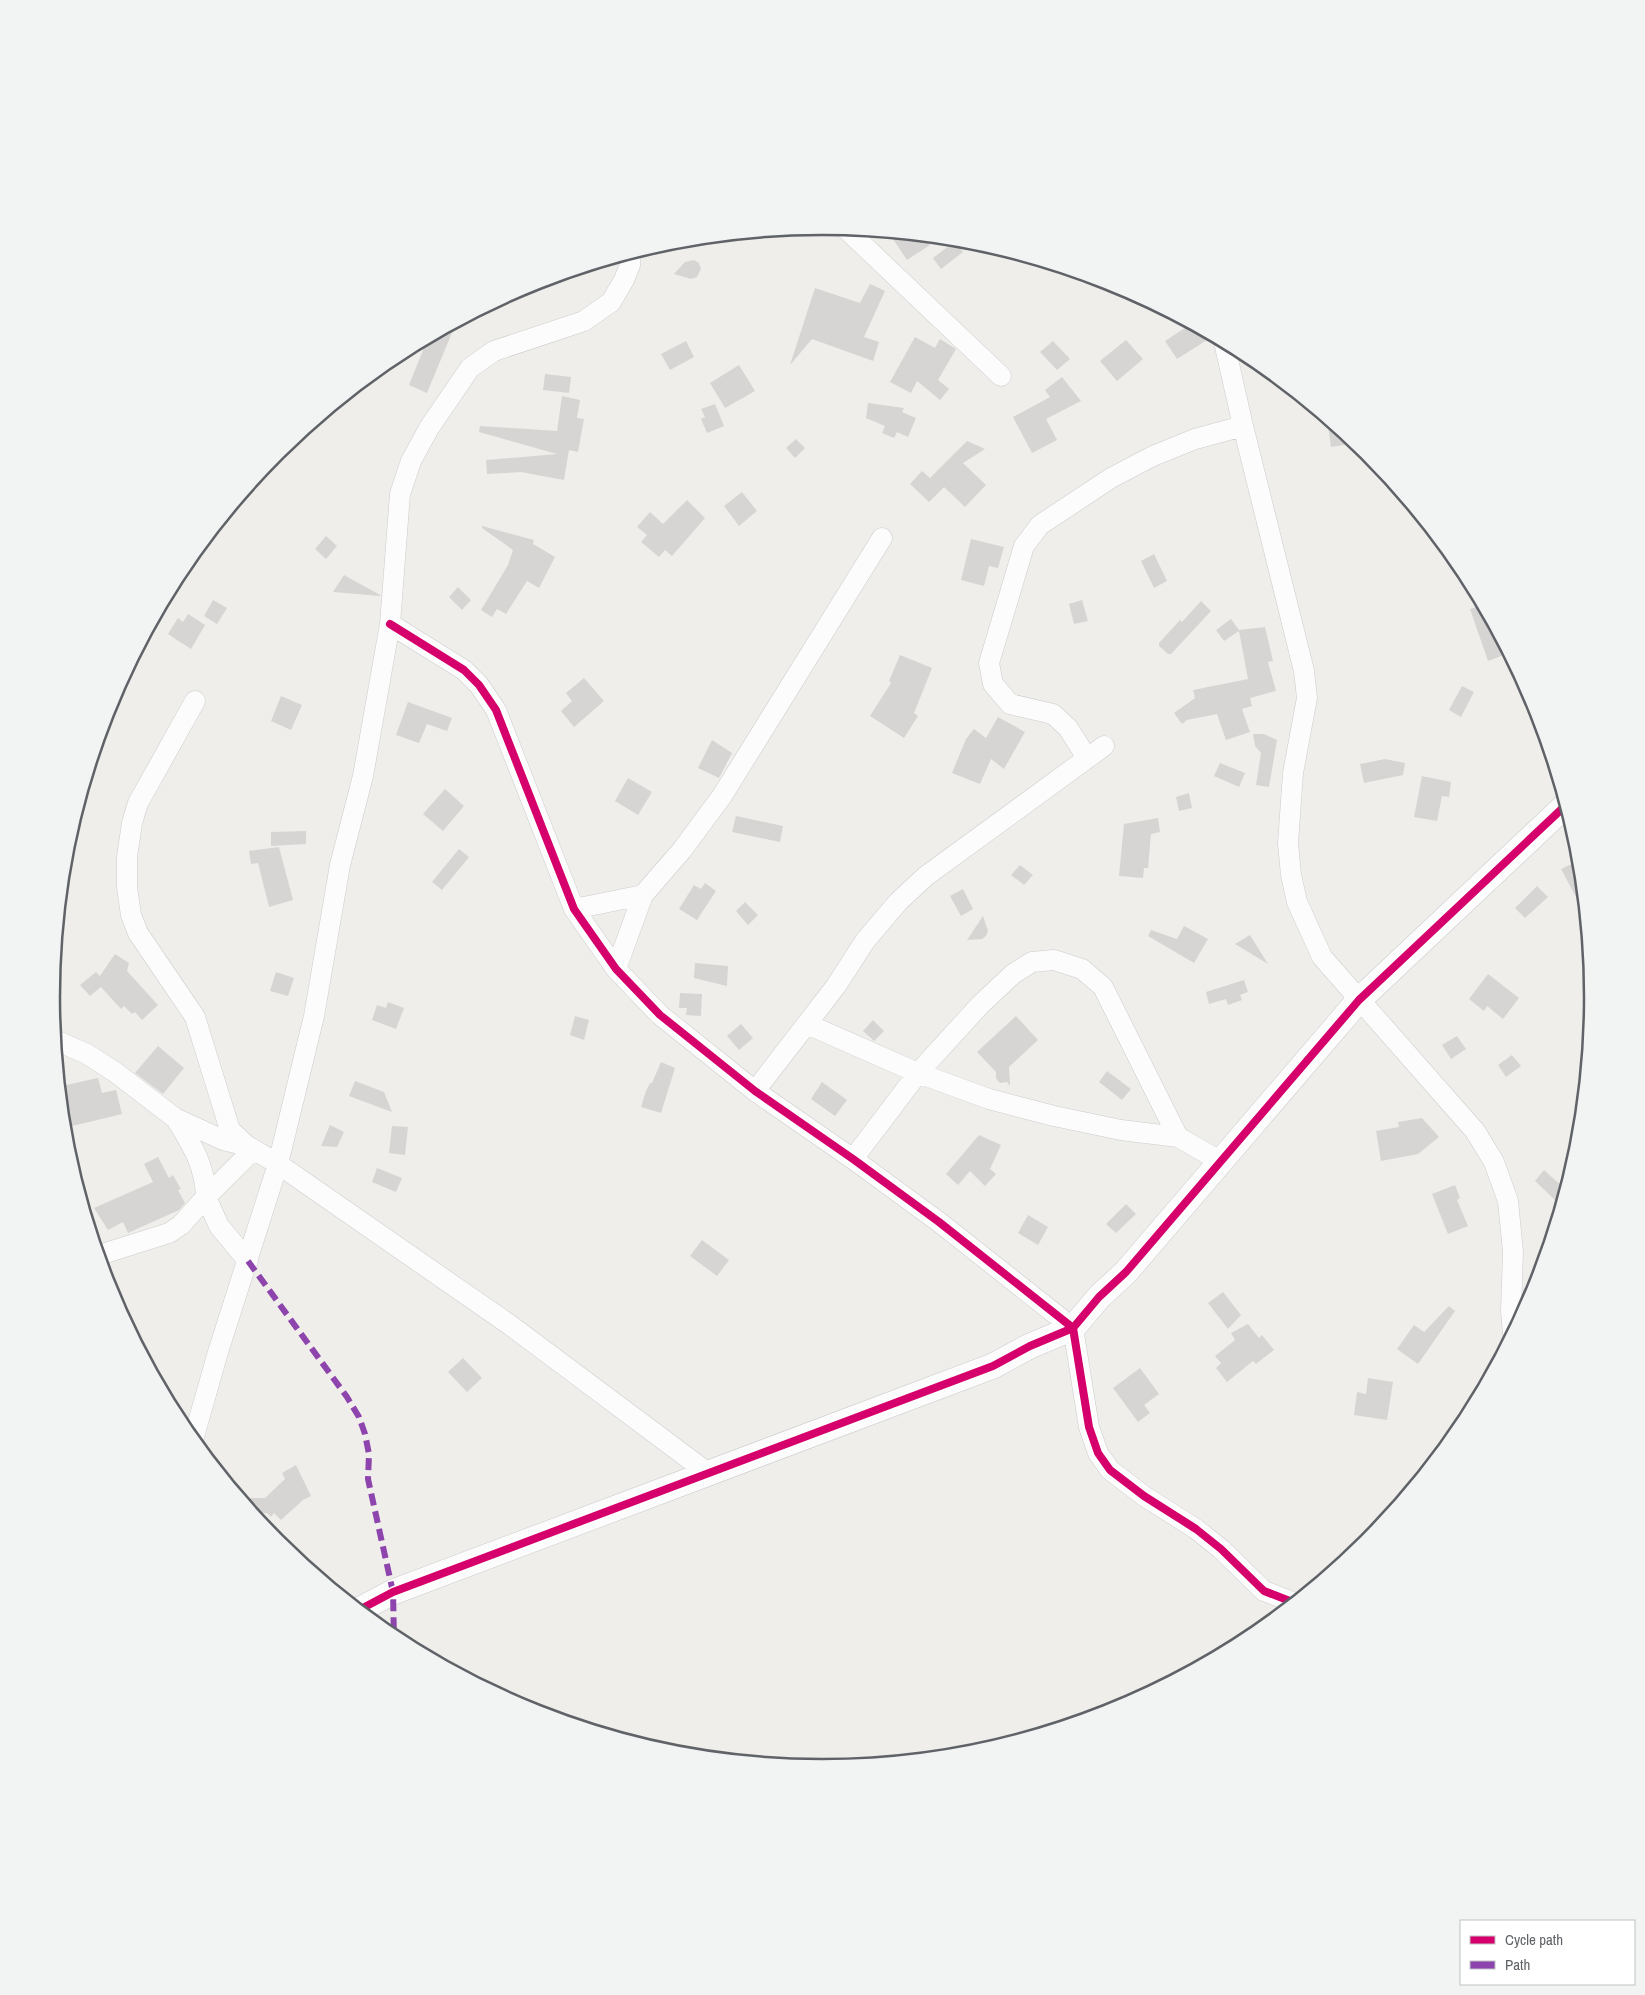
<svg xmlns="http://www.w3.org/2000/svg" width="1645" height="1995" font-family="'Archivo Narrow',sans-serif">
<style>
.building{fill:#d6d5d3}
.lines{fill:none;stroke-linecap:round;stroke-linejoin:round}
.minor-casing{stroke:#cbcccc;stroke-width:21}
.tertiary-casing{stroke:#cbcccc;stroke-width:26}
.minor{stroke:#fdfcfc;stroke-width:20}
.tertiary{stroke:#fdfcfc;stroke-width:25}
.quiet{stroke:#8e44ad;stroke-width:6;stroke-dasharray:12 6;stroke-linecap:butt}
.cycleway-casing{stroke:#fff;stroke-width:11}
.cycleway{stroke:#d6006c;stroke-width:8}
.rim{fill:none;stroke:#5f6368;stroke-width:2.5}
</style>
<rect width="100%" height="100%" fill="#efeeea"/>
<!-- building -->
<path class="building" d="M 889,233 L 924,236 L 930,245 L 907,260 Z
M 954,242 L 963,252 L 941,269 L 933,258 Z
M 694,260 L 699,263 L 701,269 L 697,277 L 691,279 L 674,274 L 685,262 Z
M 870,284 L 885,291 L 864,337 L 879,342 L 873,361 L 812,339 L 790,365 L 815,288 L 860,303 Z
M 456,323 L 427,393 L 409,385 L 428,338 Z
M 1191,324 L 1200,329 L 1207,340 L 1177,359 L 1165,341 Z
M 915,337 L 935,348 L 940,339 L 956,349 L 938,380 L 949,389 L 940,400 L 917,381 L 911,393 L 890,382 Z
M 1126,340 L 1143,359 L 1117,381 L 1100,361 Z
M 686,341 L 694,357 L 670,370 L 661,354 Z
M 1053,341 L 1070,359 L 1057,370 L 1040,352 Z
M 739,365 L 755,391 L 725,408 L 710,383 Z
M 545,374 L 571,377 L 569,393 L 543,390 Z
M 1062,377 L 1081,401 L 1046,419 L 1057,440 L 1032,453 L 1013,417 L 1050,397 L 1045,390 Z
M 562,396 L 580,400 L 577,418 L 584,419 L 578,452 L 569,450 L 564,480 L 521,472 L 487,474 L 486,460 L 557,454 L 479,432 L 480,426 L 557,431 Z
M 868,403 L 904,408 L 902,412 L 916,418 L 908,437 L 897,432 L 894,438 L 882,433 L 885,426 L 866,418 Z
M 715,404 L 724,426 L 707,433 L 701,419 L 705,417 L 701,409 Z
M 1327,419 L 1357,443 L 1331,447 Z
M 796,439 L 805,448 L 795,458 L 786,448 Z
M 967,441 L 985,449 L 963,463 L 986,485 L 965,507 L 944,487 L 929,502 L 910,484 L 922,471 L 930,478 Z
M 742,492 L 757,511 L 739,526 L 724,506 Z
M 687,500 L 705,518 L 672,556 L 665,550 L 659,557 L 641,542 L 647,535 L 637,527 L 650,512 L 663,524 Z
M 482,526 L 534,540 L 533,544 L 555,557 L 539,588 L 527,581 L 506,614 L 497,609 L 492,617 L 481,610 L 508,565 L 513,550 L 482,528 Z
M 326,536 L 337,546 L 326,559 L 315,549 Z
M 971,539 L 1004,547 L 998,568 L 989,566 L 984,586 L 961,580 Z
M 1154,554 L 1167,581 L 1154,588 L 1141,561 Z
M 344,575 L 380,595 L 380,596 L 333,592 Z
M 458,587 L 471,600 L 462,610 L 449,597 Z
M 213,600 L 227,608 L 217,624 L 204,616 Z
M 1082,600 L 1088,621 L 1074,624 L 1069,604 Z
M 1201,601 L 1211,611 L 1171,654 L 1168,654 L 1159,646 L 1159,643 L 1180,620 L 1182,622 Z
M 1483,605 L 1509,653 L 1488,661 L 1470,609 Z
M 188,614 L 205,625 L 191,649 L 168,634 L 178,618 L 183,622 Z
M 1231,619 L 1239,630 L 1265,627 L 1273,661 L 1268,662 L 1276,691 L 1250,698 L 1252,706 L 1242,709 L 1250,732 L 1226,740 L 1217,714 L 1187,720 L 1182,724 L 1174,713 L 1195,698 L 1193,690 L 1248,679 L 1239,631 L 1224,641 L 1216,630 Z
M 900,655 L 932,668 L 914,713 L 918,716 L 904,738 L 870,716 L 891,683 L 889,681 Z
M 584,678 L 604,701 L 574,727 L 561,711 L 572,701 L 566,693 Z
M 1462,686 L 1474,692 L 1461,717 L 1449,710 Z
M 281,696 L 302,705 L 291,730 L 271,721 Z
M 408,702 L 452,718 L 447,731 L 427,724 L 419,743 L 396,735 Z
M 998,717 L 1025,732 L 1004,769 L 991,759 L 980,784 L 952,773 L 966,739 L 974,729 L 986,738 Z
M 1253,734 L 1264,734 L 1277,740 L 1269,787 L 1256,785 L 1261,753 L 1255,746 Z
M 712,740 L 732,753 L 719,778 L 698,768 Z
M 1385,759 L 1405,763 L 1403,775 L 1364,783 L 1360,764 Z
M 1220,763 L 1245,773 L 1239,787 L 1214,776 Z
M 1422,776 L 1451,782 L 1449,797 L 1442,796 L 1437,821 L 1414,817 Z
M 628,778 L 652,792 L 638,815 L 615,801 Z
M 445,789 L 464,806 L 443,831 L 423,814 Z
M 1189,793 L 1192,808 L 1179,811 L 1176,797 Z
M 736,816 L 783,826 L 780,842 L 732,832 Z
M 1158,818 L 1160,832 L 1151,834 L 1148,868 L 1144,868 L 1143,878 L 1119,876 L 1124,824 Z
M 306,831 L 306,844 L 271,846 L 271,832 Z
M 279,847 L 293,900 L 269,907 L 258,863 L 251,864 L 249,851 Z
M 459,849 L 469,857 L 442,890 L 432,882 Z
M 1580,860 L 1586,914 L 1585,914 L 1561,869 Z
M 1020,865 L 1033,875 L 1024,885 L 1011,875 Z
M 705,883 L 716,891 L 697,920 L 679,909 L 694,885 L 701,889 Z
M 1537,886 L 1548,897 L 1525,918 L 1515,908 Z
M 963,889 L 973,909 L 961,916 L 950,896 Z
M 745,902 L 758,915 L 748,925 L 736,911 Z
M 983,916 L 988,931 L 986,936 L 982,939 L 967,940 Z
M 1184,926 L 1208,939 L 1194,963 L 1148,936 L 1151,930 L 1177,939 Z
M 1250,935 L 1268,964 L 1235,944 Z
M 115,954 L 129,963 L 127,971 L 158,1005 L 142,1020 L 135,1012 L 132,1014 L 124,1006 L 121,1009 L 101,987 L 90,996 L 80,985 L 96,972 L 100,976 Z
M 695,963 L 728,966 L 727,986 L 694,978 Z
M 276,972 L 294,978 L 288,996 L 270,991 Z
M 1488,974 L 1519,998 L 1503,1019 L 1487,1006 L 1484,1011 L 1469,999 Z
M 1244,980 L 1248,992 L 1240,995 L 1242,1000 L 1228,1005 L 1226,999 L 1209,1004 L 1206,992 Z
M 680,993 L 702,994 L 701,1016 L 686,1015 L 687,1008 L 679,1008 Z
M 388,1002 L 404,1008 L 396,1029 L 372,1020 L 377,1005 L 386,1008 Z
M 575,1016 L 589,1020 L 584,1040 L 570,1035 Z
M 1016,1016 L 1038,1040 L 1009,1067 L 1010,1086 L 1007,1082 L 1000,1083 L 998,1081 L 996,1078 L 996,1072 L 977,1052 Z
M 873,1020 L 884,1031 L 874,1041 L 863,1031 Z
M 741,1024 L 753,1038 L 739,1050 L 727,1036 Z
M 1457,1036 L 1466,1049 L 1451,1059 L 1442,1045 Z
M 158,1046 L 184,1068 L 163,1094 L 135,1073 Z
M 1512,1055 L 1521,1066 L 1506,1077 L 1498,1065 Z
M 661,1062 L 675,1068 L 661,1113 L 641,1107 L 646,1091 L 650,1083 L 652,1083 Z
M 1107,1071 L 1131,1089 L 1122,1100 L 1099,1082 Z
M 98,1078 L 102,1093 L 116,1090 L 122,1114 L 64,1128 L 61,1097 L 65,1096 L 62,1086 Z
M 355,1081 L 384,1092 L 392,1112 L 349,1096 Z
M 822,1082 L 847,1100 L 835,1116 L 811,1099 Z
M 1422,1118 L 1439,1137 L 1418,1154 L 1381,1161 L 1376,1131 L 1399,1127 L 1398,1122 Z
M 330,1125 L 344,1132 L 337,1147 L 321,1146 Z
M 392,1126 L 408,1127 L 405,1155 L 389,1153 Z
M 979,1135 L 1001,1145 L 990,1169 L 996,1174 L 985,1186 L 970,1171 L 958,1185 L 946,1174 Z
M 158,1157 L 169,1178 L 173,1175 L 181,1189 L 178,1190 L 185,1203 L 179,1210 L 128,1233 L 123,1222 L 108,1230 L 94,1208 L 153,1182 L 144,1164 Z
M 377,1168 L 402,1178 L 396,1192 L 372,1182 Z
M 1544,1170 L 1564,1188 L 1556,1201 L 1535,1181 Z
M 1455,1185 L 1460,1198 L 1457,1200 L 1468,1226 L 1448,1234 L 1432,1194 Z
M 1126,1204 L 1136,1214 L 1116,1233 L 1106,1224 Z
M 1028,1215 L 1048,1227 L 1038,1245 L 1018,1233 Z
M 702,1240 L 729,1260 L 717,1276 L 690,1256 Z
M 1223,1292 L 1241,1315 L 1228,1329 L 1208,1303 Z
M 1449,1306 L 1455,1311 L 1418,1364 L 1397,1349 L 1414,1325 L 1424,1332 Z
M 1248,1324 L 1259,1338 L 1262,1335 L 1274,1350 L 1256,1364 L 1253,1361 L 1227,1382 L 1216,1368 L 1221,1363 L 1215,1356 L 1235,1340 L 1231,1333 Z
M 463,1358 L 482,1378 L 467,1392 L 448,1372 Z
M 1140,1368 L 1159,1394 L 1144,1405 L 1150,1413 L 1138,1422 L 1113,1388 Z
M 1368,1378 L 1393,1382 L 1387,1420 L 1354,1415 L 1357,1392 L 1366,1394 Z
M 296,1465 L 311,1496 L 303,1500 L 281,1520 L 274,1513 L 271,1517 L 267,1513 L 253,1514 L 241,1498 L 265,1498 L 285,1479 L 282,1473 Z"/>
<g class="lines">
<!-- minor casing -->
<g class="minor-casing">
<path id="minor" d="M 845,228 L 1001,376
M 1224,342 L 1243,426 L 1304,671 L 1307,698 L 1293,773 L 1288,843 L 1291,875 L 1297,902 L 1322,957 L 1475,1131 L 1494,1162 L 1508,1201 L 1513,1252 L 1511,1311 L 1513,1334
M 390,624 L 464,670 L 479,685 L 496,710 L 574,909 L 616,969 L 660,1015 L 755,1091 L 853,1159 L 939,1222 L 1073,1328 L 1089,1427 L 1098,1453 L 1110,1470 L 1144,1496 L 1196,1529 L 1221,1549 L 1264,1591 L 1295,1603
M 195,701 L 138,803 L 132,823 L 127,857 L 127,887 L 131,915 L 138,933 L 195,1017 L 230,1130 L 246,1145 L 278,1164 L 510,1325 L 708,1473
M 1087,758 L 1068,728 L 1053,714 L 1010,704 L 993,684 L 989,663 L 1024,546 L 1040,525 L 1111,478 L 1153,456 L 1195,439 L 1243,426
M 574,909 L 643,895
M 616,969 L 643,895 L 682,850 L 722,796 L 882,538
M 807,1024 L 918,1073 L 989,1099 L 1054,1116 L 1121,1130 L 1178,1137 L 1220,1161
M 55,1040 L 87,1054 L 115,1072 L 175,1118 L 223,1140 L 244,1145
M 755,1091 L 836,986 L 865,941 L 898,902 L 926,876 L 1104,746
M 176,1119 C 192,1145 205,1165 206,1197
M 853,1159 L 918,1073 L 980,1005 L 1013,974 L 1032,962 L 1054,960 L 1082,969 L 1103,987 L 1178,1137
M 206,1197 L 253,1150
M 99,1255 L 169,1233 L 181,1225 L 206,1197 L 219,1226 L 248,1261
M 193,1440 L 218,1352 L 278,1164 L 314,1016 L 340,865 L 363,776 L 390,624 L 400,494 L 411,461 L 429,428 L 470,368 L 494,351 L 584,321 L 611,302 L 624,280 L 630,265 L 631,253"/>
</g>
<!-- tertiary casing -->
<g class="tertiary-casing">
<path id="tertiary" d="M 359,1610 L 393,1592 L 993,1366 L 1030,1346 L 1073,1328 L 1099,1297 L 1126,1272 L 1359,1000 L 1566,805"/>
</g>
<!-- minor -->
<use href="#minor" class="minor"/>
<!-- tertiary -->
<use href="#tertiary" class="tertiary"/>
<!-- quiet -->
<path class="quiet" d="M 248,1261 L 347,1397 L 359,1417 L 365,1434 L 369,1454 L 368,1479 L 393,1592 L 394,1639"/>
<!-- cycleway casing -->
<g class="cycleway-casing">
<path id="cycleway" d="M 390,624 L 464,670 L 479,685 L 496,710 L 574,909 L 616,969 L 660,1015 L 755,1091 L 853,1159 L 939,1222 L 1073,1328 L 1089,1427 L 1098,1453 L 1110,1470 L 1144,1496 L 1196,1529 L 1221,1549 L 1264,1591 L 1295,1603
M 359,1610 L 393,1592 L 993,1366 L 1030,1346 L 1073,1328 L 1099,1297 L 1126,1272 L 1359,1000 L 1566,805"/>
</g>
<!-- cycleway -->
<use href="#cycleway" class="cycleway"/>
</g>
<!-- crop -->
<path d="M0 0H1645V1995H0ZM60 997a762 762 0 1 1 1524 0a762 762 0 1 1-1524 0Z" fill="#f2f3f3" fill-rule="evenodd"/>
<path class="rim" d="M60 997a762 762 0 1 1 1524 0a762 762 0 1 1-1524 0Z"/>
<!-- legend -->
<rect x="1460" y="1920" width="175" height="65" fill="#ffffff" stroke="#bfc1c3"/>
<rect x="1470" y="1936" width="25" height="8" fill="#d6006c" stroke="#bfc1c3"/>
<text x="1505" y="1945" font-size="15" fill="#5f6368">Cycle path</text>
<rect x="1470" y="1961" width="25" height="8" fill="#8e44ad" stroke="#bfc1c3"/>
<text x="1505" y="1970" font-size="15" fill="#5f6368">Path</text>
</svg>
